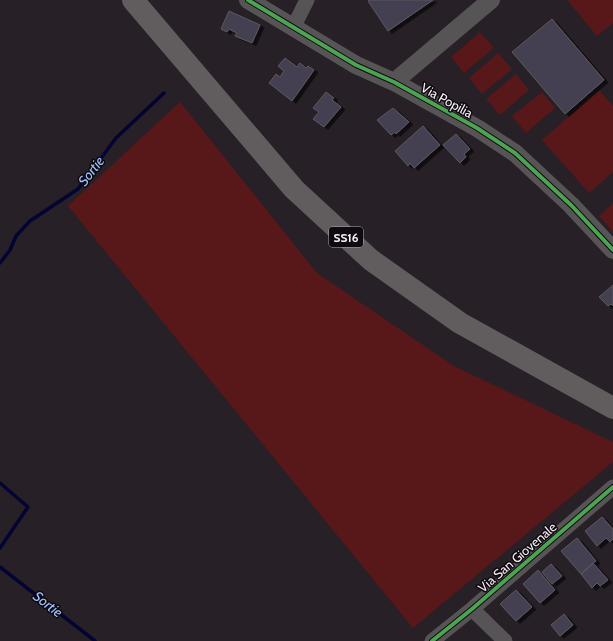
<svg xmlns="http://www.w3.org/2000/svg" width="613" height="641" font-family="Cabin,sans-serif">
<style>
.green{fill:#581718}
.lines{fill:none;stroke-linecap:round;stroke-linejoin:round}
.stream{stroke:#040332;stroke-width:3.5}
.building{fill:#453f51;stroke:#5c595f;filter:url(#shadow)}
.minor{stroke:#575456;stroke-width:15}
.tertiary{stroke:#575456;stroke-width:18}
.primary{stroke:#615c5e;stroke-width:22}
.cycleway-casing{stroke:#0f0a0f;stroke-width:6}
.cycleway{stroke:#4ca352;stroke-width:4}
.labels{text-anchor:middle;dominant-baseline:central;stroke-width:3;stroke-linejoin:round;paint-order:stroke}
.shield{fill:#0f0a0f;stroke:#b1aab2;stroke-width:1}
.shield-label{font-size:12px;font-weight:bold;fill:#f7eff8}
.street-label{font-size:13px;fill:#f7eff8;stroke:#0f0a0f}
.water-label{font-size:14px;font-style:italic;fill:#9cc3ff;stroke:#0f0a0f}
</style>
<defs>
<filter id="shadow"><feDropShadow dx="4" dy="2.5" stdDeviation="0" flood-color="#0009"/></filter>
</defs>
<rect width="100%" height="100%" fill="#272127"/>
<!-- green -->
<path class="green" d="M 567,0 L 613,0 L 613,23 L 597,36 Z
M 480,32 L 494,48 L 464,73 L 451,57 Z
M 498,53 L 512,69 L 482,94 L 469,78 Z
M 516,74 L 529,90 L 500,115 L 486,99 Z
M 599,90 L 613,106 L 613,172 L 589,193 L 542,140 Z
M 542,92 L 555,108 L 526,133 L 512,116 Z
M 180,102 L 317,273 L 454,366 L 613,442 L 613,462 L 413,628 L 68,206 Z
M 613,203 L 613,232 L 599,216 Z"/>
<g class="lines">
<!-- stream -->
<path class="stream" d="M 0,263 L 10,250 L 16,236 L 30,221 L 78,189 L 116,138 L 164,93
M 0,483 L 28,507 L 0,548
M 0,567 L 95,641"/>
</g>
<!-- building -->
<path class="building" d="M 370,0 L 433,0 L 388,31 L 368,1 Z
M 229,11 L 260,25 L 252,43 L 235,36 L 237,33 L 229,29 L 227,32 L 221,29 Z
M 552,19 L 604,80 L 565,114 L 512,52 Z
M 285,58 L 297,67 L 300,63 L 306,68 L 308,66 L 314,70 L 292,101 L 269,83 L 276,74 L 280,77 L 284,71 L 278,66 Z
M 326,92 L 334,98 L 332,100 L 341,107 L 324,127 L 313,119 L 319,112 L 313,108 Z
M 393,108 L 409,122 L 396,134 L 395,132 L 391,135 L 377,120 Z
M 423,126 L 440,145 L 414,168 L 410,163 L 408,166 L 395,151 Z
M 456,134 L 470,149 L 464,154 L 466,157 L 460,163 L 443,145 Z
M 613,285 L 613,306 L 611,304 L 608,306 L 599,297 Z
M 602,517 L 613,529 L 613,539 L 610,542 L 606,538 L 597,546 L 585,531 Z
M 577,538 L 596,561 L 581,574 L 561,551 Z
M 593,563 L 608,580 L 600,586 L 597,583 L 592,588 L 581,574 Z
M 551,564 L 562,576 L 552,584 L 542,572 Z
M 538,570 L 555,590 L 540,603 L 523,584 Z
M 516,590 L 532,607 L 516,621 L 500,604 Z
M 564,614 L 573,625 L 560,636 L 551,625 Z"/>
<g class="lines">
<!-- minor -->
<path class="minor" d="M 293,28 L 307,0
M 472,609 L 505,641
M 432,641 L 472,609 L 613,487"/>
<!-- tertiary -->
<path class="tertiary" d="M 248,0 L 356,65 L 394,82 L 477,128 L 515,153 L 571,205 L 613,250
M 394,82 L 491,0"/>
<!-- primary -->
<path class="primary" d="M 133,0 L 294,189 L 371,260 L 460,323 L 613,408"/>
<!-- cycleway casing -->
<g class="cycleway-casing">
<path id="cycleway" d="M 248,0 L 356,65 L 394,82 L 477,128 L 515,153 L 571,205 L 613,250
M 432,641 L 472,609 L 613,487"/>
</g>
<!-- cycleway -->
<use href="#cycleway" class="cycleway"/>
</g>
<g class="labels">
<!-- shield labels -->
<rect class="shield" x="329" y="227" width="34" height="20" rx="3"/>
<g class="shield-label">
<text x="346" y="237">SS16</text>
</g>
<!-- street labels -->
<g class="street-label">
<text transform="translate(447 100) rotate(29)">Via Popilia</text>
<text transform="translate(517 557) rotate(-41)">Via San Giovenale</text>
</g>
<!-- water labels -->
<g class="water-label">
<text transform="translate(91 171) rotate(-52)">Sortie</text>
<text transform="translate(48 604) rotate(38)">Sortie</text>
</g>
</g>
</svg>
